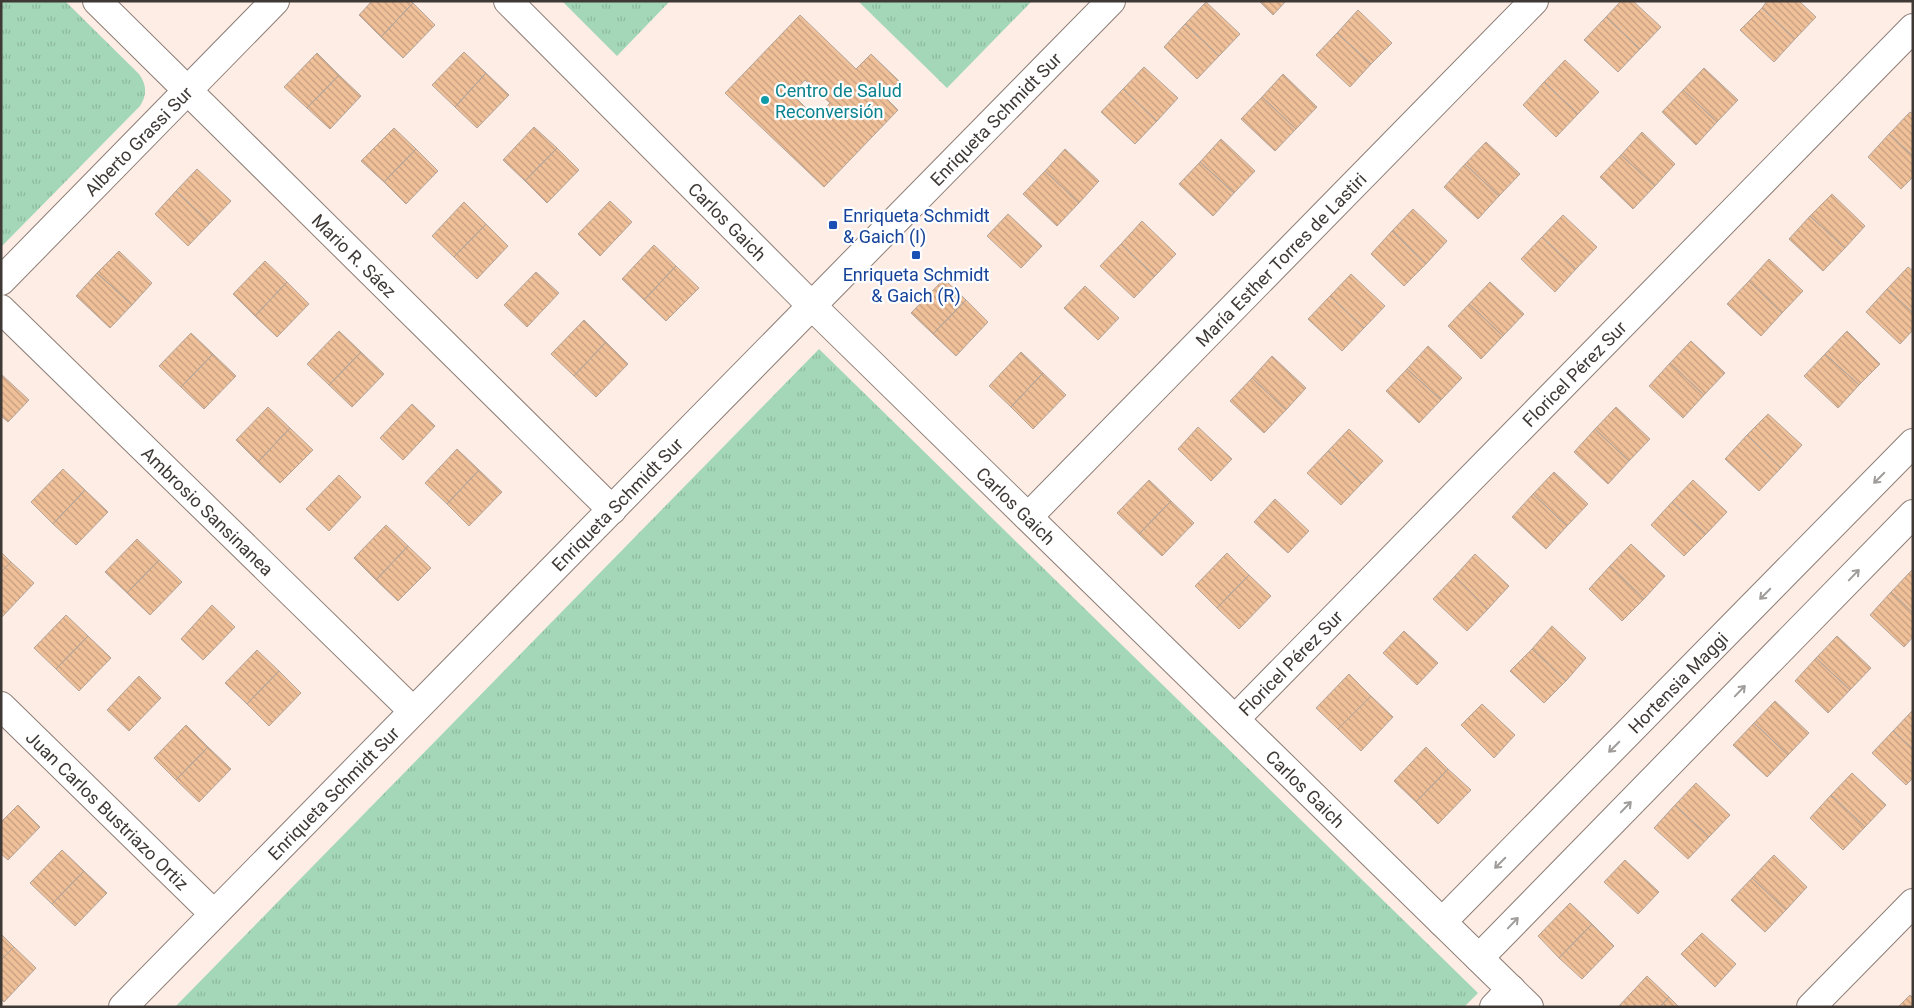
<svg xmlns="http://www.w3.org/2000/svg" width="1914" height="1008" font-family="Roboto,sans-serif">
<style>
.grass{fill:url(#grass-tufts)}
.building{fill:url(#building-back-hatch);stroke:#b2a59b;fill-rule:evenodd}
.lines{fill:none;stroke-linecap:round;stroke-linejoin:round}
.street-casing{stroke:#8d7e77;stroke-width:30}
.secondary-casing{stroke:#8d7e77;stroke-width:30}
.street{stroke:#fff;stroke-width:28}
.secondary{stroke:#fff;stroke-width:28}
.oneway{stroke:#9f9c9a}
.culture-dot{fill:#0f9aa8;stroke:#fefefe;stroke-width:2}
.transit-dot{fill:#1a4fb4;stroke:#fefefe;stroke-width:2}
.labels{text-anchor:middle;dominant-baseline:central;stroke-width:4.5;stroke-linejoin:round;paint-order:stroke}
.culture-label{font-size:18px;fill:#0d838f;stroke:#fefefe;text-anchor:start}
.street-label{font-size:18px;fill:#3f3936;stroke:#fefefe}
.transit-label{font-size:18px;fill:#164399;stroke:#fefefe;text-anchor:start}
</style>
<defs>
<pattern id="grass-tufts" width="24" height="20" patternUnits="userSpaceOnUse" patternTransform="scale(1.25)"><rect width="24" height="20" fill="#a3d7b8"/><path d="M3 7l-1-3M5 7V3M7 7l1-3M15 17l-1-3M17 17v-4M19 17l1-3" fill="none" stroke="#8db99f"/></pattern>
<pattern id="building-back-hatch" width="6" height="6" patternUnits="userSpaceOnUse" patternTransform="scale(1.25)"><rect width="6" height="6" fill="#f0c099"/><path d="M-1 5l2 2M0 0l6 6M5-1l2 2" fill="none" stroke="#c49d7e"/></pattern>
</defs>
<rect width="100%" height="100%" fill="#fdede5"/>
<!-- grass -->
<path class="grass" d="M 1,1 L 65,1 L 139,74 C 147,85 147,95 140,106 L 1,247 Z
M 562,1 L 670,1 L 617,56 Z
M 858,1 L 1032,1 L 947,88 Z
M 819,349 L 1478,993 L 1464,1007 L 175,1007 Z"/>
<!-- building -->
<path class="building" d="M 372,1 L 410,1 L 413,3 L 381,37 L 359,15 Z
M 1259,1 L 1286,1 L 1273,15 Z
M 1621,1 L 1633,1 L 1661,27 L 1640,49 L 1606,17 Z
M 1767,1 L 1799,1 L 1816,17 L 1795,39 L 1762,8 Z
M 1206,2 L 1240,34 L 1219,56 L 1185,24 Z
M 413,3 L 435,25 L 403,58 L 381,37 Z
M 1762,8 L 1795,39 L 1774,62 L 1740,30 Z
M 1358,10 L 1392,43 L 1371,64 L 1337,33 Z
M 800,15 L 856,69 L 871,54 L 899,81 L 884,96 L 898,110 L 824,187 L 725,93 ZM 805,80 L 830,103 L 816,118 L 792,94 Z
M 1606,17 L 1640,49 L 1618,72 L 1584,40 Z
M 1185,24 L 1219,56 L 1197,79 L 1164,47 Z
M 1337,33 L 1371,64 L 1350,87 L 1316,55 Z
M 464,52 L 486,73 L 455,107 L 432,85 Z
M 317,53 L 339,75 L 307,108 L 284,87 Z
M 1565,60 L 1599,92 L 1578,114 L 1544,82 Z
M 1144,67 L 1178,98 L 1157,121 L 1123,89 Z
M 1704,68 L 1738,100 L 1717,122 L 1683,90 Z
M 486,73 L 509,95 L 477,128 L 455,107 Z
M 1283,74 L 1317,107 L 1296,129 L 1262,97 Z
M 339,75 L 361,96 L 330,129 L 307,108 Z
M 1544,82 L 1578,114 L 1556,137 L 1523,105 Z
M 1123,89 L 1157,121 L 1135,144 L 1101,112 Z
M 1683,90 L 1717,122 L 1696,145 L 1662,112 Z
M 1262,97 L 1296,129 L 1275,151 L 1241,119 Z
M 1910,112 L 1913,114 L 1913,156 L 1889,134 Z
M 534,127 L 557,148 L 525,181 L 503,160 Z
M 394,128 L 416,149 L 384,182 L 361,161 Z
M 1642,132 L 1675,164 L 1655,186 L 1621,155 Z
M 1889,134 L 1913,156 L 1913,177 L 1901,189 L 1868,157 Z
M 1221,139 L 1255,171 L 1234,193 L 1200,162 Z
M 1486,142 L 1520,174 L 1499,196 L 1465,164 Z
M 557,148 L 579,170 L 547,203 L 525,181 Z
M 416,149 L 438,171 L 406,204 L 384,182 Z
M 1065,149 L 1099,181 L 1079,203 L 1045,171 Z
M 1621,155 L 1655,186 L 1633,209 L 1600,177 Z
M 1200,162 L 1234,193 L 1213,216 L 1179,184 Z
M 1465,164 L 1499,196 L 1478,219 L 1444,187 Z
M 197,169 L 231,201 L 210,223 L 176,191 Z
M 1045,171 L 1079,203 L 1057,226 L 1023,194 Z
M 176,191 L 210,223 L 188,246 L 155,214 Z
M 1832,194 L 1865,226 L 1845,248 L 1810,216 Z
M 610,201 L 632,222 L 600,256 L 578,234 Z
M 464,202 L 486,224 L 454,257 L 432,236 Z
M 1413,209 L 1447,241 L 1426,264 L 1392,231 Z
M 1008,214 L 1042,246 L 1021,268 L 987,236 Z
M 1563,215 L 1597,247 L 1576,269 L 1542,237 Z
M 1810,216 L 1845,248 L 1823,271 L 1789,239 Z
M 1142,221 L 1176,254 L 1155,276 L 1121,244 Z
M 486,224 L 508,246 L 477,279 L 454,257 Z
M 1392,231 L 1426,264 L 1404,286 L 1371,254 Z
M 1542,237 L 1576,269 L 1555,292 L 1521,259 Z
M 1121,244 L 1155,276 L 1134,298 L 1100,266 Z
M 654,245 L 676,266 L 644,300 L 622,279 Z
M 119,251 L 152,283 L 132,305 L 97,273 Z
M 1769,259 L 1803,291 L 1782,313 L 1749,281 Z
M 265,261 L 287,282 L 255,316 L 233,294 Z
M 676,266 L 699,288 L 666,321 L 644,300 Z
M 1908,267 L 1913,271 L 1913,313 L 1887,289 Z
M 536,272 L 559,293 L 527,327 L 504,305 Z
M 97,273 L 132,305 L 110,328 L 76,296 Z
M 1351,274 L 1385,306 L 1364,328 L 1330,296 Z
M 944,279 L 966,300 L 933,334 L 911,313 Z
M 1749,281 L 1782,313 L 1761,336 L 1727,304 Z
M 287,282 L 309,304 L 277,337 L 255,316 Z
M 1490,282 L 1524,314 L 1503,336 L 1469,304 Z
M 1085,286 L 1119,318 L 1098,340 L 1064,308 Z
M 1887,289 L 1913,313 L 1913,330 L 1900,344 L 1866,312 Z
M 1330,296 L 1364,328 L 1342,351 L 1308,319 Z
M 966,300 L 988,322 L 956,356 L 933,334 Z
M 1469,304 L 1503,336 L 1481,359 L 1448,326 Z
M 584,320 L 606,342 L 574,376 L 551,354 Z
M 339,331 L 361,352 L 329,385 L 307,364 Z
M 1847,331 L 1880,364 L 1859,385 L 1825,354 Z
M 191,333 L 213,354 L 181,387 L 159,366 Z
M 1691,341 L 1725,373 L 1704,395 L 1670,363 Z
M 606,342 L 628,364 L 596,397 L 574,376 Z
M 1428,346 L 1462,378 L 1441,400 L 1407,369 Z
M 361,352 L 384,374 L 352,407 L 329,385 Z
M 1021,352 L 1043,373 L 1011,407 L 989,386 Z
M 213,354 L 236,376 L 204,409 L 181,387 Z
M 1825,354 L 1859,385 L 1838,408 L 1804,376 Z
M 1272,356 L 1306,388 L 1286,410 L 1252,378 Z
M 1670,363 L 1704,395 L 1683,418 L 1649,386 Z
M 1407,369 L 1441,400 L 1419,423 L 1386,391 Z
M 1043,373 L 1066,395 L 1033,429 L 1011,407 Z
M 1,374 L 29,400 L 8,422 L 1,416 Z
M 1252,378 L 1286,410 L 1264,433 L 1230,401 Z
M 412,404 L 435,426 L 403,460 L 380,438 Z
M 268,407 L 290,428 L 258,462 L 236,440 Z
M 1616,407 L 1650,439 L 1629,461 L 1595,429 Z
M 1768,414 L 1802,445 L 1781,468 L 1747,435 Z
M 1198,427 L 1232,459 L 1211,481 L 1178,449 Z
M 290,428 L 313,450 L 280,483 L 258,462 Z
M 1349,429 L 1383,461 L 1362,483 L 1328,451 Z
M 1595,429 L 1629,461 L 1608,484 L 1574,452 Z
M 1747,435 L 1781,468 L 1759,491 L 1725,459 Z
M 457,449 L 479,470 L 447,504 L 425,483 Z
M 1328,451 L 1362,483 L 1341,505 L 1307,473 Z
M 63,469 L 85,490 L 53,524 L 31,502 Z
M 479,470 L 502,492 L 469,526 L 447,504 Z
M 1554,472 L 1588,504 L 1567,526 L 1533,494 Z
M 339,475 L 361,497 L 329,531 L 306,509 Z
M 1149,480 L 1171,501 L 1139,534 L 1117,513 Z
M 1693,480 L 1727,512 L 1706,534 L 1672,502 Z
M 85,490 L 108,512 L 76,545 L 53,524 Z
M 1533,494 L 1567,526 L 1546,549 L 1512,517 Z
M 1275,499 L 1309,531 L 1288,553 L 1254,522 Z
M 1171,501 L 1194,523 L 1162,556 L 1139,534 Z
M 1672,502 L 1706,534 L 1684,556 L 1651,525 Z
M 386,525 L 408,546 L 376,580 L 354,558 Z
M 137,539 L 159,560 L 127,593 L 105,572 Z
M 1631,544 L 1665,576 L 1644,599 L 1610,566 Z
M 408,546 L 431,568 L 398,601 L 376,580 Z
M 1,552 L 11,562 L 1,572 Z
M 1227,553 L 1249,575 L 1217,608 L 1195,586 Z
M 1475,554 L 1509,586 L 1488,609 L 1455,576 Z
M 159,560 L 182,582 L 150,615 L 127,593 Z
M 11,562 L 34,583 L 2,617 L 1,572 Z
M 1610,566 L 1644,599 L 1622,621 L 1589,589 Z
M 1912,570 L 1913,571 L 1913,613 L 1891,592 Z
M 1249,575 L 1271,596 L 1239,629 L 1217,608 Z
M 1455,576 L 1488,609 L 1467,631 L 1433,599 Z
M 1891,592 L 1913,613 L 1913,637 L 1904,647 L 1870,615 Z
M 212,605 L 235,627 L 203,660 L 181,639 Z
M 66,615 L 88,636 L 56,669 L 34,648 Z
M 1552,626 L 1586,658 L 1566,681 L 1532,649 Z
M 1404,631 L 1438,663 L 1417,685 L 1383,653 Z
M 88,636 L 111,658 L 79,691 L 56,669 Z
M 1837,636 L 1871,668 L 1850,690 L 1816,658 Z
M 1532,649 L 1566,681 L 1544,703 L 1510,671 Z
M 257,650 L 279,671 L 247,704 L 225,683 Z
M 1816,658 L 1850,690 L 1828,713 L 1795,681 Z
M 279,671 L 301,693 L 269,726 L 247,704 Z
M 1349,674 L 1371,696 L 1338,729 L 1316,708 Z
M 139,676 L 161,698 L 129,731 L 107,710 Z
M 1371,696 L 1393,717 L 1361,751 L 1338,729 Z
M 1775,701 L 1809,733 L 1788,755 L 1754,723 Z
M 1482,704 L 1515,735 L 1494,758 L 1461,725 Z
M 1913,710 L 1913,749 L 1893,731 Z
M 1754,723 L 1788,755 L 1767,777 L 1733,745 Z
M 186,725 L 208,747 L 176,780 L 154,758 Z
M 1893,731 L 1913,749 L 1913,778 L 1906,785 L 1872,753 Z
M 208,747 L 231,769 L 199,802 L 176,780 Z
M 1426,747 L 1448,769 L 1416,802 L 1394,781 Z
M 1448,769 L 1471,790 L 1438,824 L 1416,802 Z
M 1852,773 L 1886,805 L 1865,827 L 1831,795 Z
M 1696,783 L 1730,815 L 1709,837 L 1675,805 Z
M 1831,795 L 1865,827 L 1843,850 L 1810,818 Z
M 18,805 L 40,827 L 8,860 L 1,854 L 1,822 Z
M 1675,805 L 1709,837 L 1688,859 L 1654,828 Z
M 62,850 L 84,871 L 52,904 L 30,883 Z
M 1774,855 L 1807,887 L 1786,910 L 1752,878 Z
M 1625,860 L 1659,892 L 1638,914 L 1604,882 Z
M 84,871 L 107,893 L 75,926 L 52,904 Z
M 1752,878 L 1786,910 L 1765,932 L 1731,900 Z
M 1570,903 L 1592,924 L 1559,958 L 1538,936 Z
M 1592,924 L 1614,946 L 1582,979 L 1559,958 Z
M 1702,933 L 1736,964 L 1715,987 L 1681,954 Z
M 1,934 L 14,947 L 1,960 Z
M 14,947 L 36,968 L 4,1002 L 1,999 L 1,960 Z
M 1647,976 L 1669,997 L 1660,1007 L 1618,1007 Z
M 1910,995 L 1913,998 L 1913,1007 L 1898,1007 Z
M 1669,997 L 1679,1007 L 1660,1007 Z"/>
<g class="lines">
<!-- street casing -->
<g class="street-casing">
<g id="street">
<path id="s1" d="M 97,1 L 612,510"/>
<path id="s2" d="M 1,281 L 275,1"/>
<path id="s3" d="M 1,309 L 413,711"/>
<path id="s4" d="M 1028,517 L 1534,1"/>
<path id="s5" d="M 1,706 L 214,914"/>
<path id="s6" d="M 1235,719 L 1913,28"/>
<path id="s7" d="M 1442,922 L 1913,443"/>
<path d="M 1479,958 L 1913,514"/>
<path d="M 1494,1007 L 1511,989"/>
</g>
</g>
<!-- secondary casing -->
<g class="secondary-casing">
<g id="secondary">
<path id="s8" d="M 508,1 L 812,306 L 1529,1007"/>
<path id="s9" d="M 123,1007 L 1111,1"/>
<path d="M 1811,1007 L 1913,903"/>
</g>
</g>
<!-- street -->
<use href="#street" class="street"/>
<!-- secondary -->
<use href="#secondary" class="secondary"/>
</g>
<!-- one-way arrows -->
<defs><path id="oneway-shaft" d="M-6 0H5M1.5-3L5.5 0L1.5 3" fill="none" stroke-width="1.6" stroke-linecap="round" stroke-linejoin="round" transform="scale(1.25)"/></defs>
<g class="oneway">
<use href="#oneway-shaft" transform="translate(1879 478) rotate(135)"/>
<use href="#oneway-shaft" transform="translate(1854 575) rotate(-46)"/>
<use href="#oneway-shaft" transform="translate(1765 594) rotate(135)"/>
<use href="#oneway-shaft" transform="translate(1740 691) rotate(-46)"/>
<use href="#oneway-shaft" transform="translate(1614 747) rotate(135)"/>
<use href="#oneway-shaft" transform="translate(1626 807) rotate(-46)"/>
<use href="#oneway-shaft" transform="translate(1500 863) rotate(135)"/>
<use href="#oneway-shaft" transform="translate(1513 923) rotate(-46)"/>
</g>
<!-- markers -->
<circle class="culture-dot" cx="765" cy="100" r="5"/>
<g class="transit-dot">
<rect x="828" y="220" width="10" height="10" rx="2.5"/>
<rect x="911" y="250" width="10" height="10" rx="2.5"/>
</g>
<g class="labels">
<!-- culture labels -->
<g class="culture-label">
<text x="775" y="90">Centro de Salud<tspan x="775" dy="21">Reconversión</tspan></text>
</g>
<!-- street labels -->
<g class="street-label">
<text stroke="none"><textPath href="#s9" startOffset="1245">Enriqueta Schmidt Sur</textPath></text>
<text stroke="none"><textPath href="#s2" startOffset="196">Alberto Grassi Sur</textPath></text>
<text stroke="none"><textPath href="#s8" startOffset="311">Carlos Gaich</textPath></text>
<text stroke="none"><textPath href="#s1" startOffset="362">Mario R. Sáez</textPath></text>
<text stroke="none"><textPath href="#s4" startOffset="361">María Esther Torres de Lastiri</textPath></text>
<text stroke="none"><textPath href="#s6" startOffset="484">Floricel Pérez Sur</textPath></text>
<text stroke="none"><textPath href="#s9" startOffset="705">Enriqueta Schmidt Sur</textPath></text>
<text stroke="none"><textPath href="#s8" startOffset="716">Carlos Gaich</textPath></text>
<text stroke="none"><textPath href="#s3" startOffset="289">Ambrosio Sansinanea</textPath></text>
<text stroke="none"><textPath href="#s6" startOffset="79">Floricel Pérez Sur</textPath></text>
<text stroke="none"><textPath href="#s7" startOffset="336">Hortensia Maggi</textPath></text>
<text stroke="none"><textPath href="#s8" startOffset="1121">Carlos Gaich</textPath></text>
<text stroke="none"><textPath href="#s9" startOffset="300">Enriqueta Schmidt Sur</textPath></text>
<text stroke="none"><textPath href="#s5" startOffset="149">Juan Carlos Bustriazo Ortiz</textPath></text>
</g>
<!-- transit labels -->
<g class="transit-label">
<text x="843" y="215">Enriqueta Schmidt<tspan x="843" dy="21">&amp; Gaich (I)</tspan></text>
<text x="916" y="274" text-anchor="middle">Enriqueta Schmidt<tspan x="916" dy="21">&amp; Gaich (R)</tspan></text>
</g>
</g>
<!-- border -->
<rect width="1914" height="1008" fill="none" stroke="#3f3936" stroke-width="5"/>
</svg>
